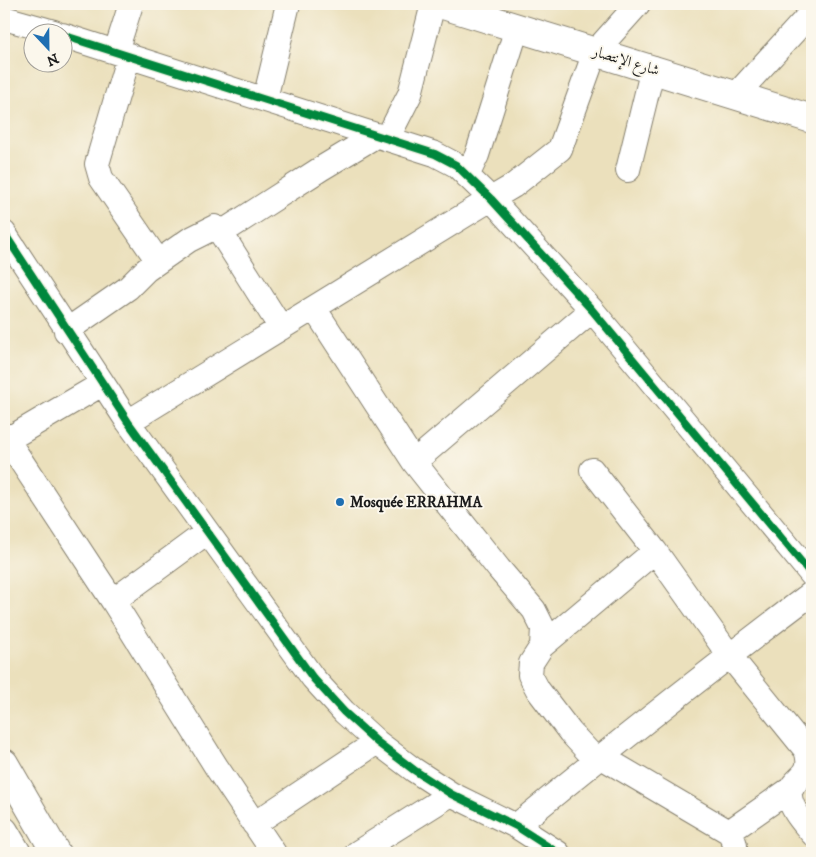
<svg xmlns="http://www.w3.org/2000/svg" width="816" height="857" font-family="'IM FELL DW Pica',Amiri,serif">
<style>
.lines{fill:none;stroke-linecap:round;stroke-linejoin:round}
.minor-casing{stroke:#847e6c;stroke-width:26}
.secondary-casing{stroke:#847e6c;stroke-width:30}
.minor{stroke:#fff;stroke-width:24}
.secondary{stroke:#fff;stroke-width:28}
.cycleway-casing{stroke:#fbf7ec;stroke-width:11}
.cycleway{stroke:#00873e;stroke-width:8}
.poi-dot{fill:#1f6fb2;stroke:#fbf7ec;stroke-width:2}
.labels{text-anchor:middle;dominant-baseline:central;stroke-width:4;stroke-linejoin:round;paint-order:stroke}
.street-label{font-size:15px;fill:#1c1c1c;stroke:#fbf7ec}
.poi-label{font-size:15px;font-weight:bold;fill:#1c1c1c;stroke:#fbf7ec;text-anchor:start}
</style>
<rect width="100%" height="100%" fill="#fbf7ec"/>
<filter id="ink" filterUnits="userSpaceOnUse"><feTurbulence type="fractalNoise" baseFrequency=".02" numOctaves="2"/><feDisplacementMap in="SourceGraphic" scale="10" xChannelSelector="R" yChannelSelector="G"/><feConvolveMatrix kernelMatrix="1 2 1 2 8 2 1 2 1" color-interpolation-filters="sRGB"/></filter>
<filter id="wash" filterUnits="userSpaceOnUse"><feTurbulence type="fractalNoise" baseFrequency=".0096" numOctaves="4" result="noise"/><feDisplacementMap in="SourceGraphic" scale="20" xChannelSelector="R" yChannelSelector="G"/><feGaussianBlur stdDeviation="1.12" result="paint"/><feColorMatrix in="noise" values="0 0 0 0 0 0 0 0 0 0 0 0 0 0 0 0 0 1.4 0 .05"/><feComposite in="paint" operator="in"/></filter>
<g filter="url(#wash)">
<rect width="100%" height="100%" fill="#ebe0bc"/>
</g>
<g filter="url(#ink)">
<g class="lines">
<!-- minor casing -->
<g class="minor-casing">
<path id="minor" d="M 4,18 L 54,32
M 62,35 L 435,154 L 456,165 L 491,199 L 592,310 L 812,575
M 116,51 L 131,4
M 129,55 L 97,164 L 101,178 L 158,261
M 736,95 L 812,12
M 265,99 L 288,4
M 387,139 L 410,94 L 433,4
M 628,170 L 653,68
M 467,176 L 477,155 L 517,28
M 4,233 L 128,422 L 313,678 L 344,712 L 377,742 L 414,770 L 451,794 L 516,826 L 558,853
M 221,233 L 322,168 L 377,135
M 314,308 L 414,462 L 592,310
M 66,331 L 128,288 L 146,270 L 189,240 L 215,227 L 221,233 L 281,328
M 128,422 L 491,199 L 513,186 L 560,149 L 595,52 L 638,4
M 4,435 L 113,601 L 217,768 L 274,853
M 7,440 L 102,384
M 414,462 L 499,569 L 534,610 L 543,628 L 542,646 L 531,663 L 530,675 L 538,690 L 570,732 L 596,760
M 592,470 L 655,551
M 113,601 L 207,532
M 542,646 L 655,551 L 729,655 L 806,750 C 816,778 790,777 790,795 C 790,809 804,823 812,833
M 600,756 L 729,832 C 733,839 737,845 734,853
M 254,824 L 377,742
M 516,826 C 613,746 711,669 812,593
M 729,832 L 792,788
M 357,853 L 451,794"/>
</g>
<!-- secondary casing -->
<g class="secondary-casing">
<path id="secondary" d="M 440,4 L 812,119
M 4,763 L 56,853
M 4,831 L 17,853"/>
</g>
<!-- minor -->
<use href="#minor" class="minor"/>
<!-- secondary -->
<use href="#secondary" class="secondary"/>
<!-- cycleway casing -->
<g class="cycleway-casing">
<path id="cycleway" d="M 62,35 L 435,154 L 456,165 L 491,199 L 592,310 L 812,575
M 4,233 L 128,422 L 313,678 L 344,712 L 377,742 L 414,770 L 451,794 L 516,826 L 558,853"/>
</g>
<!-- cycleway -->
<use href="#cycleway" class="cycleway"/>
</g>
</g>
<!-- markers -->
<circle class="poi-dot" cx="340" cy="502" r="5"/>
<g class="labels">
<!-- street labels -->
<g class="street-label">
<text transform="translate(626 61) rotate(17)">شارع الإنتصار</text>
</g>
<!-- poi labels -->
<g class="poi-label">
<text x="350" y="502">Mosquée ERRAHMA</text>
</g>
</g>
<!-- margin -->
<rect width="816" height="857" fill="none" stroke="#fbf7ec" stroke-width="20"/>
<!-- north arrow -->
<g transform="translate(48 48) rotate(158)"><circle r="24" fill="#fbf7ec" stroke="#a29f99"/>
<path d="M0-4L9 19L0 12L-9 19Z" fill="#1f6fb2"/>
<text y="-8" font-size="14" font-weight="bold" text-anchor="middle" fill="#1c1c1c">N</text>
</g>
</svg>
